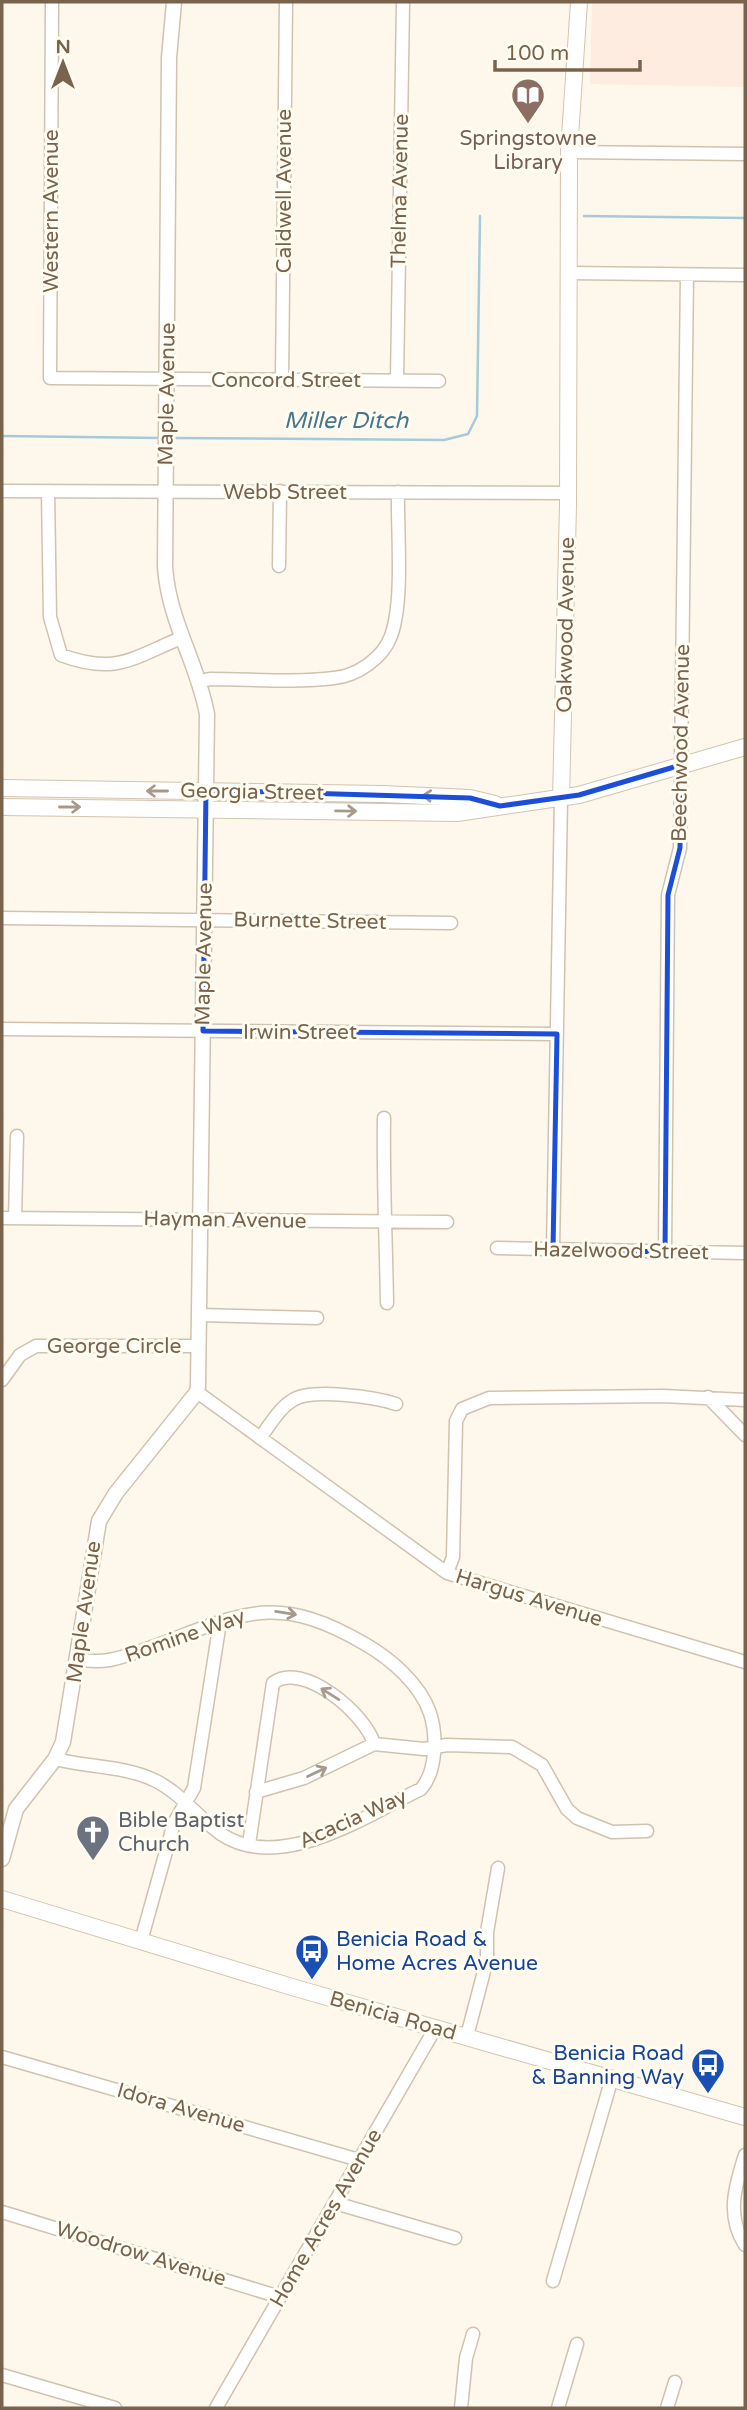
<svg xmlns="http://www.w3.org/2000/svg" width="747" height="2410" font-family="'Varela Round',sans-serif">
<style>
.commercial{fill:#fdecdf}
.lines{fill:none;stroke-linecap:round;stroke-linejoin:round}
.stream{stroke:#a5cad9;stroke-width:2.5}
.minor-casing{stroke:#d0c2b0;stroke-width:15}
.tertiary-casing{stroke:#d0c2b0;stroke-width:17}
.secondary-casing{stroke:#d3c3ae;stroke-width:18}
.minor{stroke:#fff;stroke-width:12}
.tertiary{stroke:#fff;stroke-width:14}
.secondary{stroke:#fff;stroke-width:16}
.oneway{stroke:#a89a8b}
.marked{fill:none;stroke:#1d4ed8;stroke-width:5;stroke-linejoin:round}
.labels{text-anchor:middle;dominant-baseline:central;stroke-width:6;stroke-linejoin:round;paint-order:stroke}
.education-label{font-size:21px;fill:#785e54;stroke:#fffcf2}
.street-label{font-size:21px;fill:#79634d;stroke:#fffcf2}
.worship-label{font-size:21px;fill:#5b616d;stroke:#fffcf2;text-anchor:start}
.transit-label{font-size:21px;fill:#164399;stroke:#fffcf2;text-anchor:start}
.water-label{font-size:23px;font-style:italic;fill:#47778b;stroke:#fffcf2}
</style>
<rect width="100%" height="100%" fill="#fdf8eb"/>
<!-- commercial -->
<path class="commercial" d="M 592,2 L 745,2 L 745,87 L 590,84 Z"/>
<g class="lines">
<!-- stream -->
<path class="stream" d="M 584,216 L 745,218
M 2,436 L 161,438
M 172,438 L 444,440 L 468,434 L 477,416 L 480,216"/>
<!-- minor casing -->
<g class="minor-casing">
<path id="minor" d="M 52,2 L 50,378 L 439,381
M 569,152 L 745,154
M 569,273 L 745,275
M 282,380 L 286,2
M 397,381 L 403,2
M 2,491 L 568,493
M 48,491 L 50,617 L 61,655 C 115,675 131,659 181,638
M 279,566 L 280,491
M 200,681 L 211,679 C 252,679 294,683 334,678 C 357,676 383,658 391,636 C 404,601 397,530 398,492
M 2,918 L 451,923
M 2,1029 L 557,1034
M 384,1118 C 383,1180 386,1241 387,1303
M 2,1218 L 447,1222
M 15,1218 L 17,1136
M 497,1248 L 745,1253
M 553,1249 L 561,799
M 665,1252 L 668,895 L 680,848 L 687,275
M 200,1315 L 317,1318
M 2,1380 L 20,1355 L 36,1346 L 199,1346
M 197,1392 L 447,1573 L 745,1662
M 708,1397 L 745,1435
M 260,1438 C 270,1425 279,1408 293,1400 C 311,1388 375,1397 396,1404
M 447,1573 L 453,1557 L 456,1421 L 462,1409 L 489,1398 L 663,1396 L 745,1400
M 55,1759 C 86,1767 125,1766 154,1780 C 180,1792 198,1818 221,1834 C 281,1874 367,1815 421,1789 C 437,1771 437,1735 430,1713 C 420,1684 391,1659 365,1644 C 273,1590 240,1615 149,1648 C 123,1657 105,1665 77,1659
M 256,1792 L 304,1778 L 374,1744 L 424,1749 L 447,1745 L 512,1747 L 542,1765 L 567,1809 L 577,1818 L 612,1832 L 647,1831
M 249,1844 L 273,1683 C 302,1660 366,1714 374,1744
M 141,1941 L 174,1823 L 194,1788 L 220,1622
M 467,2036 L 487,1960 L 487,1932 L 498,1868
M 2,2057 L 359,2160
M 745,2155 C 735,2186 726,2216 745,2245
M 335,2203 L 455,2238
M 2,2212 L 280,2297
M 553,2281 L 612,2078
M 2,2375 L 115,2408
M 216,2408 L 436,2027
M 461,2408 L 466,2358 L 473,2334
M 558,2408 L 577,2344
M 667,2408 L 675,2382"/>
</g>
<!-- tertiary casing -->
<g class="tertiary-casing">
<path id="tertiary" d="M 2,1859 L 16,1809 L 55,1759 L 63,1742 L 99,1521 L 116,1493 L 197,1392 L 198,1386 L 207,714 C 197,661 169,622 165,567 L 169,58 L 174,2"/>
</g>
<!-- secondary casing -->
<g class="secondary-casing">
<path id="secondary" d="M 2,788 L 383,794 L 470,798 L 495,804
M 561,799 L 568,505 L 569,152 L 579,2
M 2,807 L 457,813 L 579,795 L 745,747
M 2,1899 L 292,1987 L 745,2117"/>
</g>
<!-- minor -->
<use href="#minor" class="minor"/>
<!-- tertiary -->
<use href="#tertiary" class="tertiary"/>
<!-- secondary -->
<use href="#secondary" class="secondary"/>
</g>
<!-- one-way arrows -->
<defs><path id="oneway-shaft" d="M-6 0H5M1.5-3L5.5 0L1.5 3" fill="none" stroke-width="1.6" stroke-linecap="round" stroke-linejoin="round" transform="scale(1.75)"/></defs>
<g class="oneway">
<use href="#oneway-shaft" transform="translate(157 791) rotate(180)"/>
<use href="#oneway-shaft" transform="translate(433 796) rotate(-177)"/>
<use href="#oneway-shaft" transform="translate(70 807)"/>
<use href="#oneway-shaft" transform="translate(346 811) rotate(1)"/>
<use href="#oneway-shaft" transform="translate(286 1613) rotate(9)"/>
<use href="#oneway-shaft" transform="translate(330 1694) rotate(-148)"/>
<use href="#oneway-shaft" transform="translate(317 1772) rotate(-26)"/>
</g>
<!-- marked area -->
<path class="marked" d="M 681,765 L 680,848 L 668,895 L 665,1252 L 553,1249 L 557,1034 L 203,1031 L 206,790 L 470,798 L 500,806 L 579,795 Z"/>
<!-- icons -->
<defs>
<g id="library-pin" transform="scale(1.75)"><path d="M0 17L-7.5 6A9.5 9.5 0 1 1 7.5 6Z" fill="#8d6e63" stroke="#fffcf2"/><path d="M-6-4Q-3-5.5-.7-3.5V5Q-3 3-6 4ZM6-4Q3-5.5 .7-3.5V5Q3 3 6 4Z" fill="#fff"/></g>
<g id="church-pin" transform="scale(1.75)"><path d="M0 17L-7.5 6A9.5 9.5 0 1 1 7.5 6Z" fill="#6b7280" stroke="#fffcf2"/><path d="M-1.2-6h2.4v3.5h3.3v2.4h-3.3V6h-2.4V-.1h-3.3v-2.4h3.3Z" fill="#fff"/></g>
<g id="bus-pin" transform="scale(1.75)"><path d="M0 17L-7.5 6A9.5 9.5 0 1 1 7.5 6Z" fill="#1a4fb4" stroke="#fffcf2"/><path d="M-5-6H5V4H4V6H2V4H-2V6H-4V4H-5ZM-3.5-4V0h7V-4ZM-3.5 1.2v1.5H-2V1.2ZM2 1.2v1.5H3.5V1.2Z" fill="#fff"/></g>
</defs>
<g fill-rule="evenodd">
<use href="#library-pin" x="528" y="95"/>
<use href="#church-pin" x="93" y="1832"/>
<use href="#bus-pin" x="312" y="1951"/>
<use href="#bus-pin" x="708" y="2065"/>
</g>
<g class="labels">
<!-- education labels -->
<g class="education-label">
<text x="528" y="138">Springstowne<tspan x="528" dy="24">Library</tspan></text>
</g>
<!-- street labels -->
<g class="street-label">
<text transform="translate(284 191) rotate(-90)">Caldwell Avenue</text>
<text transform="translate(400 191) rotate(-89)">Thelma Avenue</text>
<text transform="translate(51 211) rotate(-90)">Western Avenue</text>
<text x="286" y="380">Concord Street</text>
<text transform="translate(167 394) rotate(-89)">Maple Avenue</text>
<text x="285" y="492">Webb Street</text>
<text transform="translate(566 625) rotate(-89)">Oakwood Avenue</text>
<text transform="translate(681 743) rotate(-89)">Beechwood Avenue</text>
<text transform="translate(252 792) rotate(1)">Georgia Street</text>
<text transform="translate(310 921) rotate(1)">Burnette Street</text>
<text transform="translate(204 954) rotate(-89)">Maple Avenue</text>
<text x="300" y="1032">Irwin Street</text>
<text transform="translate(225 1220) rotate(1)">Hayman Avenue</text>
<text transform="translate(621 1251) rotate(1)">Hazelwood Street</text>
<text x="114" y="1346">George Circle</text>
<text transform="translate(529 1598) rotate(17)">Hargus Avenue</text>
<text transform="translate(84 1612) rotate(-82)">Maple Avenue</text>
<text transform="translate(185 1636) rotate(-19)">Romine Way</text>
<text transform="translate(353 1819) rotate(-24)">Acacia Way</text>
<text transform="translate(393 2016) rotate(16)">Benicia Road</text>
<text transform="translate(181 2108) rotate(16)">Idora Avenue</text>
<text transform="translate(326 2218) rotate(-60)">Home Acres Avenue</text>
<text transform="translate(141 2254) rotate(17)">Woodrow Avenue</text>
</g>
<!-- worship labels -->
<g class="worship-label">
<text x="118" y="1820">Bible Baptist<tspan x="118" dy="24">Church</tspan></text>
</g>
<!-- transit labels -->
<g class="transit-label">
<text x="336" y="1939">Benicia Road &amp;<tspan x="336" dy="24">Home Acres Avenue</tspan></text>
<text x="684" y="2053" text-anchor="end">Benicia Road<tspan x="684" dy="24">&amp; Banning Way</tspan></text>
</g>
<!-- water labels -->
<g class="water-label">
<text x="346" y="421">Miller Ditch</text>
</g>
</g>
<!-- border -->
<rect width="747" height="2410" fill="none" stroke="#79634d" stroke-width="7"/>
<!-- north arrow -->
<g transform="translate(63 63)" stroke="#fffcf2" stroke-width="5" paint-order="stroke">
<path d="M0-5L12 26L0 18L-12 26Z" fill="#79634d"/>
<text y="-10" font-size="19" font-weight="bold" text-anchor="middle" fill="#79634d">N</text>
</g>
<!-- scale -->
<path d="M495 60v10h145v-10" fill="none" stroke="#79634d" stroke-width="3.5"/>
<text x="505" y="60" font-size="21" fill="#79634d" stroke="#fffcf2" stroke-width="5" paint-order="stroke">100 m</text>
</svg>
